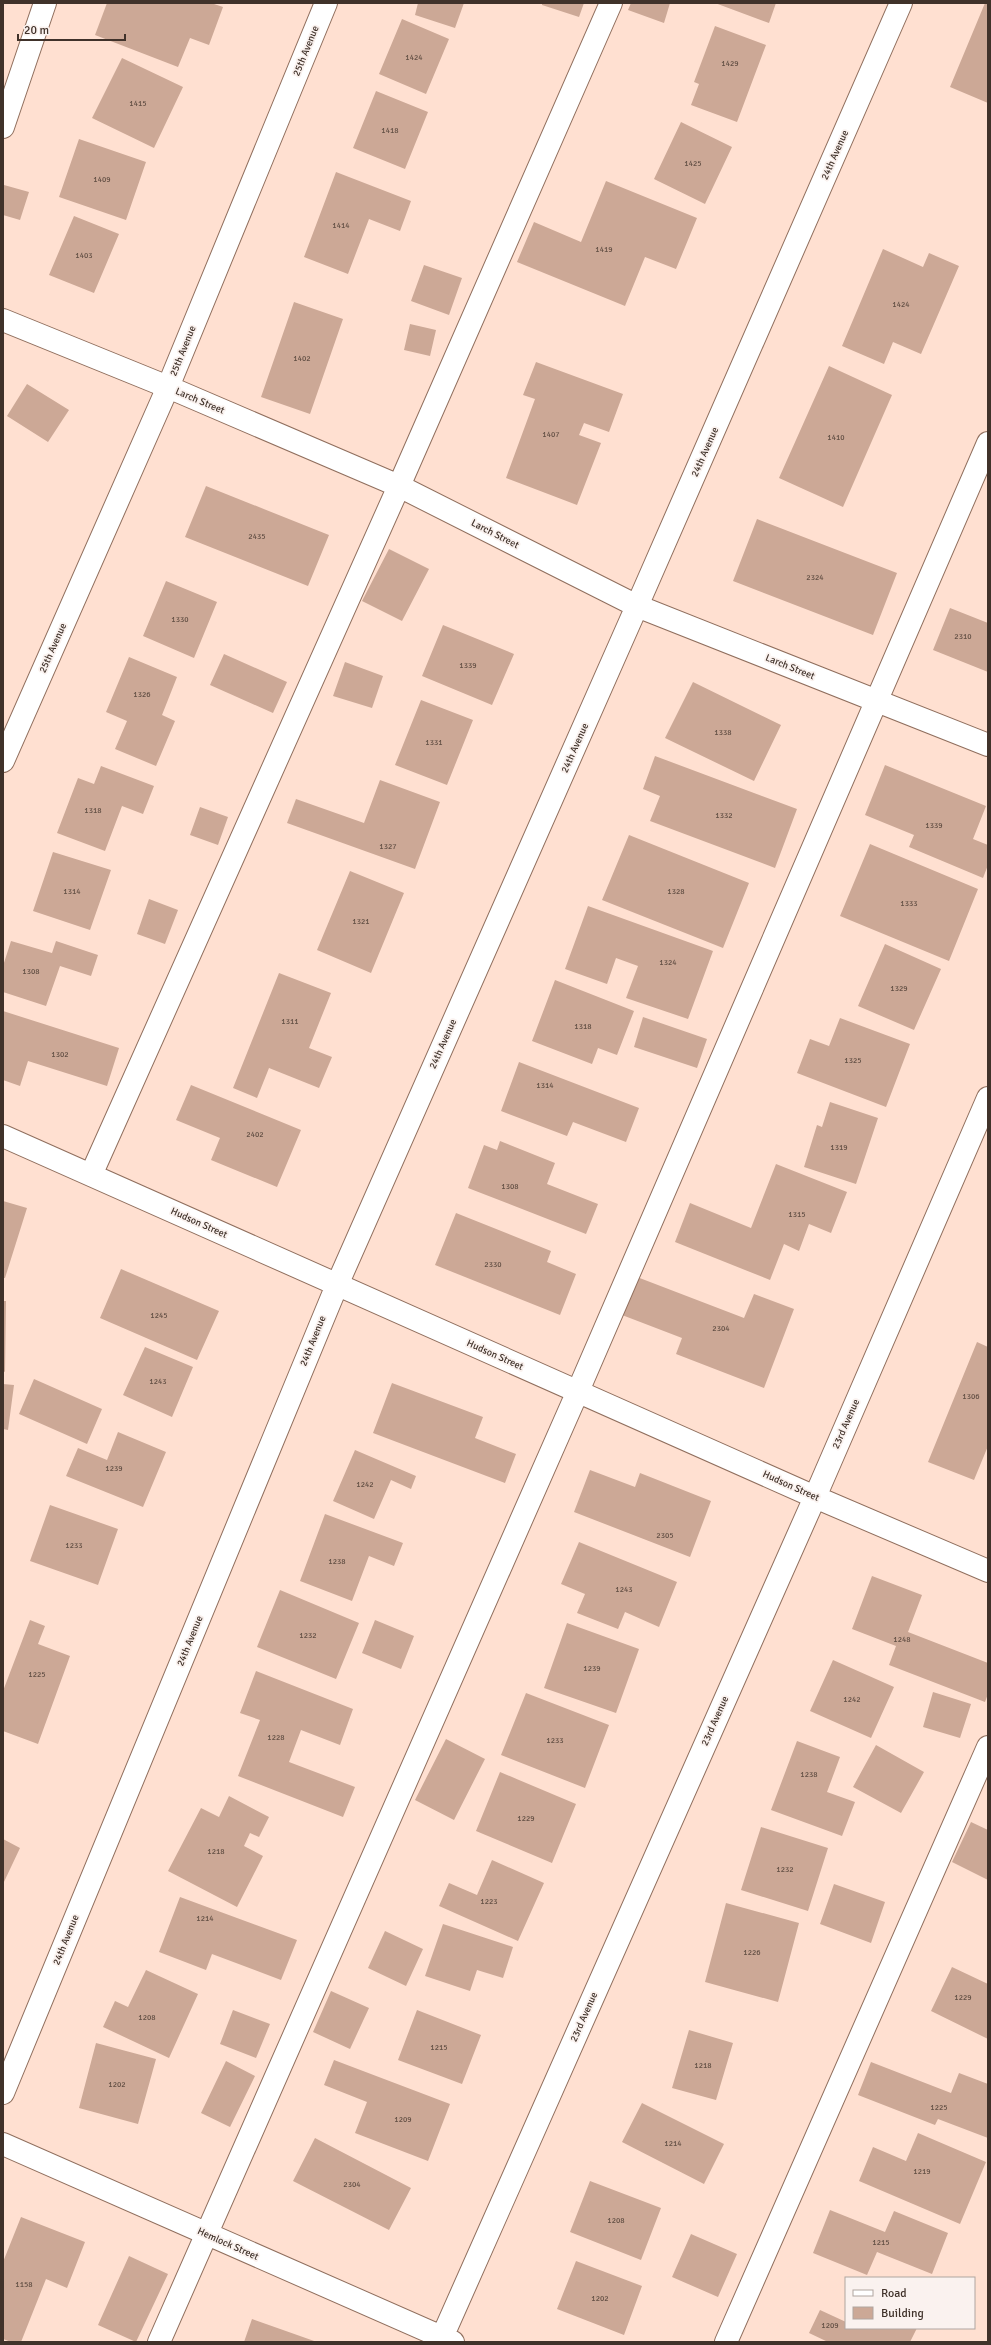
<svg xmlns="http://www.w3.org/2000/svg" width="991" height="2345" font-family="Signika,sans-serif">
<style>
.building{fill:#cca896}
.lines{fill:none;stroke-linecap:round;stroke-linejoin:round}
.minor-casing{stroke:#906f5e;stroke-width:24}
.minor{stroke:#fff;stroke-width:22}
.labels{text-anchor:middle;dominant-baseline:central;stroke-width:3.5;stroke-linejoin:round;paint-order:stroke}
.number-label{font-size:8px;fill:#635045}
.street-label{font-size:10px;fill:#40322a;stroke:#faf2ef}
</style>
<rect width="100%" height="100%" fill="#ffe0d1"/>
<!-- building -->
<path class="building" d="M 107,3 L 211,3 L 223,7 L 209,45 L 190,38 L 178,67 L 95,35 Z
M 418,3 L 464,3 L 455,28 L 415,15 Z
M 542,3 L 584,3 L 579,17 L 542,5 Z
M 631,3 L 670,3 L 664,23 L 628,10 Z
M 715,3 L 776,3 L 769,23 Z
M 985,3 L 988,3 L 988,103 L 950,87 Z
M 402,19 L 449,39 L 426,94 L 379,74 Z
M 715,26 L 766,45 L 737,122 L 691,105 L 699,84 L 694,82 Z
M 122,58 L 183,87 L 154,148 L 92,118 Z
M 376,91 L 428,112 L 405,169 L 353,148 Z
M 681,122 L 732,147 L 705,204 L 654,179 Z
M 79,139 L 146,162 L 126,220 L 59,197 Z
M 336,172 L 411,201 L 400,231 L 369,219 L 348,274 L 304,257 Z
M 606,181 L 697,218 L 676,269 L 645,257 L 625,306 L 517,262 L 534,222 L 581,242 Z
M 4,185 L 29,192 L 20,220 L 3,215 Z
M 74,216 L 119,234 L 94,293 L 49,275 Z
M 883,249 L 923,267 L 929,253 L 959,266 L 921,354 L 893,342 L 884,364 L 842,346 Z
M 424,265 L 462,278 L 449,315 L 411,301 Z
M 294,302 L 343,319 L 310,414 L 261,397 Z
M 410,324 L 436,330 L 430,356 L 404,350 Z
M 536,362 L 623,394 L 609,432 L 584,423 L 579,435 L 601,443 L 577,505 L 506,478 L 535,399 L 523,395 Z
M 829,366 L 892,395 L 843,507 L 779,478 Z
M 27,384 L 69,410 L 48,442 L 7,416 Z
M 206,486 L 329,535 L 308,586 L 185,537 Z
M 757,519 L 897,573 L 873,635 L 733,581 Z
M 389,549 L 429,569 L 402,621 L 362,601 Z
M 166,581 L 217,602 L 194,658 L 143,636 Z
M 950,608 L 988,623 L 988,672 L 933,650 Z
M 443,625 L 514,654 L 492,705 L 422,676 Z
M 224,654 L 287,682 L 273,713 L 210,685 Z
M 129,657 L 177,677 L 162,715 L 175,721 L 156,766 L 115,749 L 127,721 L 106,712 Z
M 345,662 L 383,676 L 372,708 L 333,696 Z
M 693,682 L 781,725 L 754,781 L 665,738 Z
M 421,700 L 473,720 L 447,785 L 395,765 Z
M 655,756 L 797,809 L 775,868 L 650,821 L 660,796 L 643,789 Z
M 885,765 L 986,806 L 973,839 L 988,845 L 988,865 L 983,878 L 909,847 L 914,835 L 865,815 Z
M 101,766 L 154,786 L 143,814 L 122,806 L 105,851 L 57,833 L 78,778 L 94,784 Z
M 380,780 L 440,802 L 415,869 L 287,823 L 296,799 L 364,823 Z
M 200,807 L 228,817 L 218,845 L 190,835 Z
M 629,835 L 749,883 L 723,948 L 602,900 Z
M 870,844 L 978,889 L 949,961 L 840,916 Z
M 53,852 L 111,870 L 90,930 L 33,911 Z
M 350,871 L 404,893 L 371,973 L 317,950 Z
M 149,899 L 178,910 L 165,944 L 137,934 Z
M 588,906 L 713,951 L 688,1019 L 626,998 L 638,966 L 616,958 L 607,984 L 565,969 Z
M 11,941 L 52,953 L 56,941 L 98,955 L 91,976 L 60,966 L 46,1006 L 3,992 L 3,966 Z
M 885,944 L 941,969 L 914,1030 L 858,1006 Z
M 279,973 L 331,993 L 309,1048 L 332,1057 L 319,1088 L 269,1068 L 257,1098 L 233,1088 Z
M 555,980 L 634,1011 L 617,1055 L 598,1048 L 592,1064 L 532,1041 Z
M 3,1011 L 119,1048 L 107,1086 L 28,1061 L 20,1086 L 3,1080 Z
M 643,1017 L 707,1039 L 697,1068 L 634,1047 Z
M 840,1018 L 910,1044 L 886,1107 L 797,1073 L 810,1039 L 829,1046 Z
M 519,1062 L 639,1108 L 626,1142 L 573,1122 L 567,1136 L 501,1111 Z
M 191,1085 L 301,1130 L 277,1187 L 211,1160 L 220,1138 L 176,1120 Z
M 830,1102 L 878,1118 L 856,1184 L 804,1167 L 817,1125 L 822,1127 Z
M 500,1141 L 555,1163 L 547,1184 L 598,1204 L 586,1234 L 468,1188 L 484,1145 L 497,1150 Z
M 776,1164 L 847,1192 L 831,1233 L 809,1224 L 799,1251 L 784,1244 L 770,1280 L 675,1242 L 690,1203 L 751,1228 Z
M 3,1201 L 27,1208 L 5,1278 L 3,1278 Z
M 456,1213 L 551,1251 L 547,1262 L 576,1274 L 560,1315 L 435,1265 Z
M 121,1269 L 219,1311 L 197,1360 L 100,1318 Z
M 637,1277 L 744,1318 L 754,1294 L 794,1309 L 764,1388 L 676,1354 L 682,1338 L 622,1315 Z
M 3,1301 L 6,1301 L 5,1372 L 3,1371 Z
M 977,1342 L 988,1347 L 988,1446 L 974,1480 L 928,1462 Z
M 145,1347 L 193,1367 L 172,1417 L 123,1395 Z
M 34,1379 L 102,1409 L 87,1444 L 19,1414 Z
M 392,1383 L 483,1417 L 475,1438 L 516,1454 L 505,1483 L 373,1433 Z
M 3,1384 L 14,1385 L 8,1430 L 3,1429 Z
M 118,1432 L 166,1452 L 143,1507 L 66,1476 L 78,1448 L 107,1460 Z
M 355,1450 L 416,1476 L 411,1489 L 391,1480 L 374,1519 L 333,1501 Z
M 590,1470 L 635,1487 L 640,1473 L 711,1501 L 690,1557 L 574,1512 Z
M 50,1505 L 118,1529 L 98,1585 L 30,1561 Z
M 325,1514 L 403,1543 L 394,1566 L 369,1556 L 352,1601 L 300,1581 Z
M 579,1542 L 677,1582 L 659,1627 L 625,1612 L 618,1629 L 577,1613 L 585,1594 L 561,1584 Z
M 872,1576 L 922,1595 L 908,1632 L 988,1663 L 988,1694 L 985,1702 L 889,1665 L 896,1646 L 852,1629 Z
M 280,1590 L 359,1623 L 336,1679 L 257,1647 Z
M 30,1620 L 45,1626 L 38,1644 L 70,1656 L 38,1744 L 3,1731 L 3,1691 Z
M 375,1620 L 414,1636 L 401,1669 L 362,1653 Z
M 567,1623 L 639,1649 L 616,1713 L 544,1688 Z
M 833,1660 L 894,1687 L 871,1738 L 810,1711 Z
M 256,1671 L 353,1709 L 340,1745 L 301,1730 L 289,1762 L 355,1787 L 343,1817 L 238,1776 L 260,1720 L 240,1713 Z
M 933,1692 L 971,1704 L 960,1738 L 923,1727 Z
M 526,1693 L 609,1725 L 585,1788 L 501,1755 Z
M 446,1739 L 485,1759 L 454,1820 L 415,1800 Z
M 797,1741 L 840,1757 L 827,1792 L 855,1802 L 842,1836 L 771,1810 Z
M 876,1745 L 924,1772 L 901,1813 L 853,1787 Z
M 500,1772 L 576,1804 L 552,1863 L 476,1831 Z
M 229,1796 L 269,1817 L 259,1837 L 250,1833 L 244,1846 L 263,1856 L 237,1907 L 168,1871 L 201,1808 L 219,1817 Z
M 971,1822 L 988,1830 L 988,1880 L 952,1862 Z
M 761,1827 L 828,1848 L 808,1911 L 741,1890 Z
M 3,1839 L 20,1848 L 3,1884 Z
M 492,1860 L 544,1883 L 518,1941 L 439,1906 L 449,1883 L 477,1895 Z
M 834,1884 L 885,1902 L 871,1943 L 820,1924 Z
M 180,1897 L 297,1940 L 281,1980 L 212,1954 L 206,1970 L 159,1952 Z
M 726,1903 L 799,1923 L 778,2002 L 705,1982 Z
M 443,1924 L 513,1947 L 503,1978 L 477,1970 L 470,1991 L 425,1976 Z
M 385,1931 L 423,1949 L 406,1986 L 368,1968 Z
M 952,1967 L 988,1984 L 988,2039 L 931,2011 Z
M 146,1970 L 198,1994 L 169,2058 L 103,2027 L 115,2001 L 128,2007 Z
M 331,1991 L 369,2008 L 350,2049 L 313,2032 Z
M 233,2010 L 270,2024 L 256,2058 L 220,2044 Z
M 417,2010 L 481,2035 L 462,2084 L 398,2060 Z
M 689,2030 L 733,2043 L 716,2100 L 672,2088 Z
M 96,2043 L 156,2059 L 138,2124 L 79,2108 Z
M 334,2060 L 450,2104 L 428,2161 L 355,2133 L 367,2102 L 324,2085 Z
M 226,2061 L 255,2076 L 230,2127 L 201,2113 Z
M 871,2062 L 951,2093 L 959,2073 L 988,2084 L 988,2138 L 938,2119 L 935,2125 L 858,2095 Z
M 642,2103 L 724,2144 L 704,2184 L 622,2142 Z
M 918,2133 L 986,2162 L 960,2224 L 859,2181 L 873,2147 L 906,2161 Z
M 315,2138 L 411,2188 L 389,2230 L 293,2181 Z
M 590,2181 L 661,2208 L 641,2260 L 570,2232 Z
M 830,2210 L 885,2232 L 894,2211 L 948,2233 L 932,2274 L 877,2252 L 867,2275 L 813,2253 Z
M 21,2217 L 85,2242 L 67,2288 L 46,2279 L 21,2342 L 11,2342 L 3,2339 L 3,2262 Z
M 691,2234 L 737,2254 L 718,2297 L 672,2277 Z
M 129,2256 L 168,2274 L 136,2342 L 98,2325 Z
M 576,2261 L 642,2286 L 624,2335 L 557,2309 Z
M 820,2310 L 846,2322 L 846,2328 L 917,2328 L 910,2342 L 828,2342 L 809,2333 Z
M 252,2319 L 317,2342 L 244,2342 Z"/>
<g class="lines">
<!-- minor casing -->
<g class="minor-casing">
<path id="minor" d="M 3,127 L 45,3
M 3,320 L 168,387 L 399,486 L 637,606 L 988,745
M 3,761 L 168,387 L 326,3
M 3,1136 L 815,1497 L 988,1571
M 91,1175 L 399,486 L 611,3
M 3,2093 L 337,1285 L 637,606 L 901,3
M 3,2144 L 453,2342
M 159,2342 L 578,1391 L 988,443
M 440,2342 L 815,1497 L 988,1098
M 726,2342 L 988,1747"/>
</g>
<!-- minor -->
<use href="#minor" class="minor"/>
</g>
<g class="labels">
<!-- number labels -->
<g class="number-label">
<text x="414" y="57">1424</text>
<text x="730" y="63">1429</text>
<text x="138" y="103">1415</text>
<text x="390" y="130">1418</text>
<text x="693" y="163">1425</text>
<text x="102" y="179">1409</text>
<text x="341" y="225">1414</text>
<text x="604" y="249">1419</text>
<text x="84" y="255">1403</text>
<text x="901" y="304">1424</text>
<text x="302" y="358">1402</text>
<text x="551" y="434">1407</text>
<text x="836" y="437">1410</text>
<text x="257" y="536">2435</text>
<text x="815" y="577">2324</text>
<text x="180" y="619">1330</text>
<text x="963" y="636">2310</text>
<text x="468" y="665">1339</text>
<text x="142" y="694">1326</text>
<text x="723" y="732">1338</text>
<text x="434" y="742">1331</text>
<text x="93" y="810">1318</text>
<text x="724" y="815">1332</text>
<text x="934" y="825">1339</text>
<text x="388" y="846">1327</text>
<text x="72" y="891">1314</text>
<text x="676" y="891">1328</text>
<text x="909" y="903">1333</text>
<text x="361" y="921">1321</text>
<text x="668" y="962">1324</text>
<text x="31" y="971">1308</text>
<text x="899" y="988">1329</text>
<text x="290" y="1021">1311</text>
<text x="583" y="1026">1318</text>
<text x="60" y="1054">1302</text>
<text x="853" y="1060">1325</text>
<text x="545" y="1085">1314</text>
<text x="255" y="1134">2402</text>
<text x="839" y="1147">1319</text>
<text x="510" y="1186">1308</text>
<text x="797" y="1214">1315</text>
<text x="493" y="1264">2330</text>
<text x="159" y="1315">1245</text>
<text x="721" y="1328">2304</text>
<text x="158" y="1381">1243</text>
<text x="971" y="1396">1306</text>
<text x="114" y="1468">1239</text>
<text x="365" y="1484">1242</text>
<text x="665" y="1535">2305</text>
<text x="74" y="1545">1233</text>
<text x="337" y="1561">1238</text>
<text x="624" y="1589">1243</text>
<text x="308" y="1635">1232</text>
<text x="902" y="1639">1248</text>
<text x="592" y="1668">1239</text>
<text x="37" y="1674">1225</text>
<text x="852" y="1699">1242</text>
<text x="276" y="1737">1228</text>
<text x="555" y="1740">1233</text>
<text x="809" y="1774">1238</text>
<text x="526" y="1818">1229</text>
<text x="216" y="1851">1218</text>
<text x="785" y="1869">1232</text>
<text x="489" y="1901">1223</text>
<text x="205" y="1918">1214</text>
<text x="752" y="1952">1226</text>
<text x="963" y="1997">1229</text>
<text x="147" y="2017">1208</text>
<text x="439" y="2047">1215</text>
<text x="703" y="2065">1218</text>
<text x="117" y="2084">1202</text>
<text x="939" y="2107">1225</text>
<text x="403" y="2119">1209</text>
<text x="673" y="2143">1214</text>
<text x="922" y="2171">1219</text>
<text x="352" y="2184">2304</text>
<text x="616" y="2220">1208</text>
<text x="881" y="2242">1215</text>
<text x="24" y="2284">1158</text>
<text x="600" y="2298">1202</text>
<text x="830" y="2325">1209</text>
</g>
<!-- street labels -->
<g class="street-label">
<text transform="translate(306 51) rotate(-68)">25th Avenue</text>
<text transform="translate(835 155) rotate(-66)">24th Avenue</text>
<text transform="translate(183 351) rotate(-68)">25th Avenue</text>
<text transform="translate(200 401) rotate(23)">Larch Street</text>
<text transform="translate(705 452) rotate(-66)">24th Avenue</text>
<text transform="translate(495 534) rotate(27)">Larch Street</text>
<text transform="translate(53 648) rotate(-66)">25th Avenue</text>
<text transform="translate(790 667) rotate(22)">Larch Street</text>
<text transform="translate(575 748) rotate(-66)">24th Avenue</text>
<text transform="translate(443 1044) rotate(-66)">24th Avenue</text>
<text transform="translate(199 1223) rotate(24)">Hudson Street</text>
<text transform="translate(313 1341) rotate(-68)">24th Avenue</text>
<text transform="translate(495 1355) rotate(24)">Hudson Street</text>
<text transform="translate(846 1424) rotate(-66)">23rd Avenue</text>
<text transform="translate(791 1486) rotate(24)">Hudson Street</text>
<text transform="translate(190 1641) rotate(-68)">24th Avenue</text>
<text transform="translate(715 1721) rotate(-66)">23rd Avenue</text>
<text transform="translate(66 1940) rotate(-68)">24th Avenue</text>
<text transform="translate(584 2017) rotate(-66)">23rd Avenue</text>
<text transform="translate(228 2244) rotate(24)">Hemlock Street</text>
</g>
</g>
<!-- border -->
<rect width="991" height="2345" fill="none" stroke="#40322a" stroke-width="8"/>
<!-- legend -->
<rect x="845" y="2277" width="130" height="52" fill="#faf2ef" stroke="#b0a5a0"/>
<rect x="853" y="2290" width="20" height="6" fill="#ffffff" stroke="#b0a5a0"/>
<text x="881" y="2297" font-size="12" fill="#40322a">Road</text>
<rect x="853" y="2307" width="20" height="12" fill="#cca896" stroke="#b0a5a0"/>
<text x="881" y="2317" font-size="12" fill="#40322a">Building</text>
<!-- scale -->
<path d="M18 34v6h107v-6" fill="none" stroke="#40322a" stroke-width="2"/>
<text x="24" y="34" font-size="12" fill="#40322a" stroke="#faf2ef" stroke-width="3" paint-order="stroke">20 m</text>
</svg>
